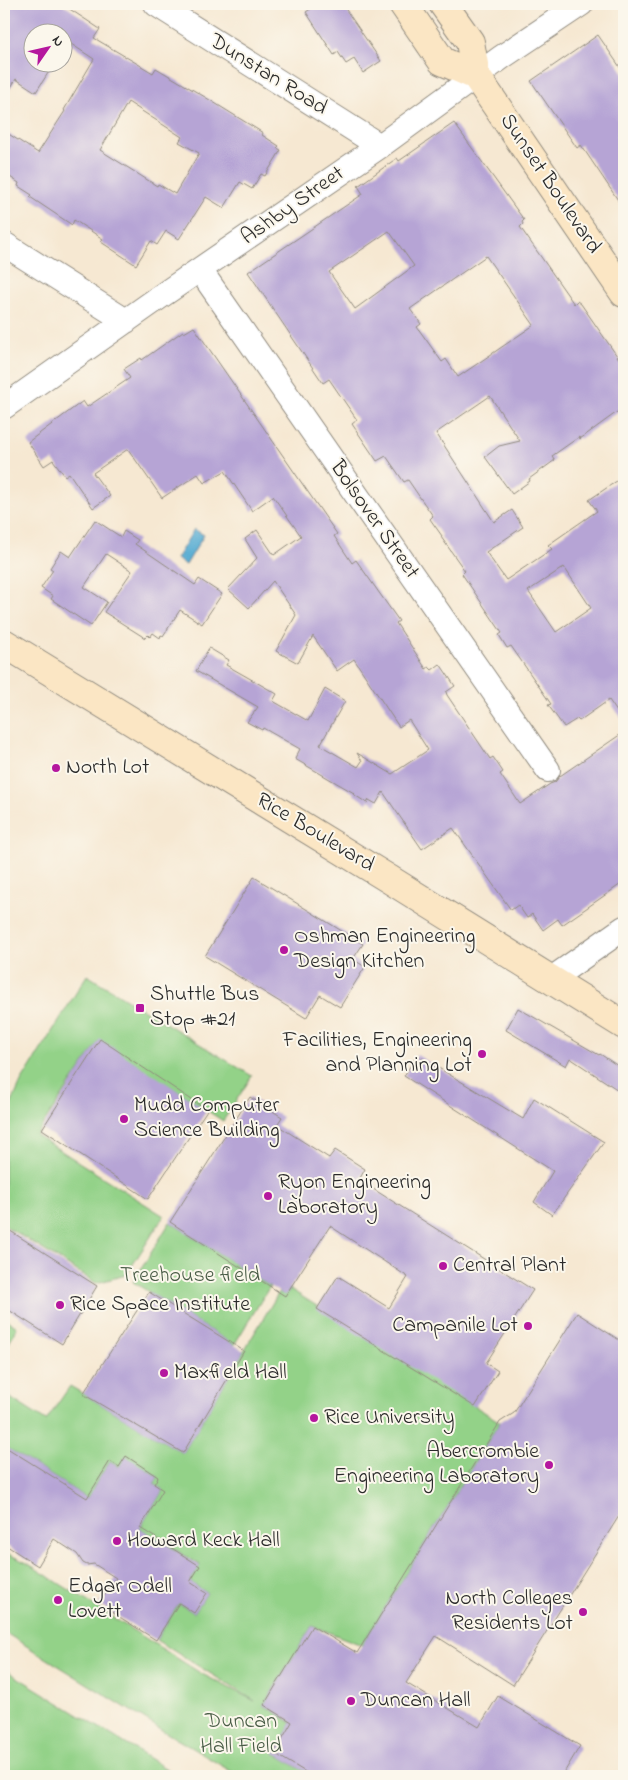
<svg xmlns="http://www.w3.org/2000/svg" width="628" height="1780" font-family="'Indie Flower',sans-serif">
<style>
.green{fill:#93d288;stroke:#5f7e5a}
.water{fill:#55abd2;stroke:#406b7e}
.building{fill:#b6a4d5;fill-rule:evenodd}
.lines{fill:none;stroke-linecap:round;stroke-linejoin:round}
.street-casing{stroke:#908a7e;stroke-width:26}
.secondary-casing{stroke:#908a7e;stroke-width:30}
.street{stroke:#fff;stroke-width:24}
.secondary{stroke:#fbe6c4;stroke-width:28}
.poi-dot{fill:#b5179e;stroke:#fbf7ec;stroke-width:2}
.labels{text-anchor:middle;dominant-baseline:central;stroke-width:4;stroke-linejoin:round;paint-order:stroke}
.street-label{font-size:22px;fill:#2b2b2b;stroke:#fbf7ec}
.poi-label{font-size:22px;fill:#2b2b2b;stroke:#fbf7ec;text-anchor:start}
.park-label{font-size:22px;fill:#4a5d47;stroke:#fbf7ec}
</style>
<rect width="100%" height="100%" fill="#fbf7ec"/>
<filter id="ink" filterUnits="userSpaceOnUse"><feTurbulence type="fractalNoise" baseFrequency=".02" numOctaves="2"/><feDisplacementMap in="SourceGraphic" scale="10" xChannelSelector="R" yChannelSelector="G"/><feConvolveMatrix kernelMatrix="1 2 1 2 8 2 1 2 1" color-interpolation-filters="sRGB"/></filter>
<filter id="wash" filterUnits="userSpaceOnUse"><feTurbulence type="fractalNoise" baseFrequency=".0096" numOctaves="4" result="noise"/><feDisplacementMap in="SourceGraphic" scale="20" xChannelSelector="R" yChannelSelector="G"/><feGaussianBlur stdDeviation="1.12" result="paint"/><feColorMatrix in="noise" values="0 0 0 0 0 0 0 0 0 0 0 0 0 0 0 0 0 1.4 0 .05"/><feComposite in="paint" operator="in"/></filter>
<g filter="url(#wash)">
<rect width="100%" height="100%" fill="#f6e8d2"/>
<!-- green -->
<path class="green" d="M 87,975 L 252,1076 L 223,1121 L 100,1040 L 36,1135 L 164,1216 L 126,1275 L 96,1283 L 4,1225 L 4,1115 L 6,1116 L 21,1082 Z
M 170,1222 L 270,1286 L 234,1345 L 133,1282 Z
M 290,1289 L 500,1422 L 362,1645 L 312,1626 L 264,1705 L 292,1723 L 274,1753 L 312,1776 L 239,1776 L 165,1732 L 4,1632 L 4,1552 L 27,1563 L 202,1674 L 255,1701 L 156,1640 L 179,1603 L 194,1613 L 207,1593 L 190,1582 L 200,1565 L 140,1528 L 163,1490 L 154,1484 L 158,1477 L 126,1457 L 119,1467 L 110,1461 L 87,1498 L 4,1446 L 4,1394 L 46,1421 L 70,1386 L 183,1453 L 279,1292 L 285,1295 Z
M 4,1318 L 17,1327 L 4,1353 Z
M 4,1669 L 178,1776 L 4,1776 Z"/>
<!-- water -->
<path class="water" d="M 194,529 L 204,535 L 186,565 L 176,559 Z"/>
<g id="blocks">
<!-- building -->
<path class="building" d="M 4,4 L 62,4 L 100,29 L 94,38 L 153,73 L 156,68 L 205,97 L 263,133 L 262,135 L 279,146 L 277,148 L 281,150 L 265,176 L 261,174 L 252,189 L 240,182 L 224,208 L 206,197 L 179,239 L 166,231 L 157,245 L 151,241 L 136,265 L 101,242 L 103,239 L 74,220 L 72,225 L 30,197 L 32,195 L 18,186 L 19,183 L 4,173 L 4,131 L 38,153 L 65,111 L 64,110 L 94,59 L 68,42 L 62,51 L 62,32 L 32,32 L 32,62 L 55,62 L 36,92 L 16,79 L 4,99 ZM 128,102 L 182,137 L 179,142 L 199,153 L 175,194 L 158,184 L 157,186 L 100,150 Z
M 318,4 L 342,4 L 381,61 L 363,73 L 354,59 L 346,64 L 338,52 L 334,55 L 306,12 Z
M 598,35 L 624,73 L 624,209 L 581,145 L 577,148 L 531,81 Z
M 454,123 L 524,220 L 522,222 L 523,224 L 520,227 L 574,304 L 577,301 L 581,304 L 624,366 L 624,407 L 580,439 L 579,437 L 552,456 L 555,460 L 529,479 L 530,481 L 512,494 L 485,457 L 499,446 L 520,441 L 490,396 L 436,433 L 494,522 L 512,510 L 523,527 L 486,552 L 506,580 L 552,549 L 548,545 L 597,511 L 589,500 L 624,476 L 624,722 L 609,700 L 579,721 L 577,719 L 564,727 L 548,705 L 551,704 L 511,646 L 507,648 L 499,635 L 502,633 L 462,574 L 465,571 L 441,537 L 442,536 L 430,519 L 433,516 L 421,499 L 408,480 L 404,482 L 386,456 L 377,461 L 352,424 L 357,420 L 329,379 L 323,383 L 248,272 L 363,194 L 358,186 L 397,158 L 399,161 ZM 389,231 L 414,266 L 355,309 L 329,272 ZM 486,256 L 534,325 L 458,377 L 446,359 L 442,362 L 417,327 L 421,324 L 410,309 ZM 564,567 L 591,608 L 556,632 L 528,591 Z
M 194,327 L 337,534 L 334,536 L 352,563 L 356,560 L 399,621 L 396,623 L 426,669 L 429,667 L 432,670 L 440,664 L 455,686 L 446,692 L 447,695 L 490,759 L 493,757 L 503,772 L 500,774 L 520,804 L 550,784 L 555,782 L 560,776 L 624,732 L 624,882 L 562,925 L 558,919 L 543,930 L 532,914 L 527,918 L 518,905 L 511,910 L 453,828 L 422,849 L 383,792 L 376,804 L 369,800 L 367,803 L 353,794 L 354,793 L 295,759 L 300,749 L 263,728 L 262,730 L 247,722 L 258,707 L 196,671 L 209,648 L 229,660 L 226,665 L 277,694 L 273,701 L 308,721 L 325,689 L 345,701 L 320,745 L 358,767 L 362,761 L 357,753 L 392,774 L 428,750 L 409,720 L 399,727 L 354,659 L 337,671 L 313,636 L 298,663 L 276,651 L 296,615 L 273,581 L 249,608 L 228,589 L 257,558 L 245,539 L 257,530 L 274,555 L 301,536 L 273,496 L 252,511 L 225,471 L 204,483 L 198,474 L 162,498 L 128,449 L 93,473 L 110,496 L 93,508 L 69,473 L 65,476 L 53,460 L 44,466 L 28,442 L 83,401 L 87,407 L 130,378 L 124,369 L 141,358 L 142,360 L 183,331 L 184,333 Z
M 95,520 L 121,537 L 124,531 L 138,540 L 135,544 L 195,585 L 199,579 L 222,594 L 202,624 L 180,610 L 163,636 L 161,635 L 160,638 L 153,633 L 150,637 L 148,635 L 145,638 L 104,612 L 132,571 L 106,554 L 84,587 L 107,602 L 91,626 L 51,599 L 53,596 L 41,588 L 53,570 L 50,568 L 61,551 L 70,557 Z
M 254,877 L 363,944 L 353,959 L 365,967 L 340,1007 L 320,995 L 306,1018 L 205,956 Z
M 518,1008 L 599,1055 L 600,1054 L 624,1070 L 624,1094 L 570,1058 L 566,1066 L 506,1030 Z
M 100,1039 L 207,1110 L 148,1199 L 42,1129 Z
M 417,1055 L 523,1119 L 534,1098 L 604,1142 L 552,1215 L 534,1202 L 553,1171 L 404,1076 Z
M 250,1097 L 282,1117 L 277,1125 L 329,1158 L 335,1150 L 365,1169 L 359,1180 L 533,1290 L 486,1363 L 498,1371 L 475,1407 L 317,1309 L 338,1276 L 389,1308 L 408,1277 L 330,1226 L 285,1296 L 170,1222 Z
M 4,1227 L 97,1286 L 62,1344 L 4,1307 Z
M 149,1292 L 244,1351 L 183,1453 L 83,1394 Z
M 577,1313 L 624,1343 L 624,1508 L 513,1685 L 436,1636 L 406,1683 L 479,1727 L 498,1696 L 580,1746 L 562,1776 L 312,1776 L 274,1753 L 292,1722 L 264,1705 L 312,1626 L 357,1653 L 500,1422 L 514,1413 Z
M 4,1446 L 87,1498 L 110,1461 L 119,1467 L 126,1456 L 158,1477 L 154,1484 L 163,1490 L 140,1528 L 200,1566 L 190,1582 L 207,1593 L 194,1613 L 179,1603 L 156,1640 L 99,1604 L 116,1578 L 94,1564 L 87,1565 L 83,1563 L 77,1554 L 54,1539 L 38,1566 L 4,1544 Z"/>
</g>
</g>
<g filter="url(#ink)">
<use href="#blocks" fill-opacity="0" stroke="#908a7e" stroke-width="1"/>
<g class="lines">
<!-- street casing -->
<g class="street-casing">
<path id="street" d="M 156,4 L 380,146
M 4,244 L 126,321
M 200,270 L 548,770
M 4,407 L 164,294 L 380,146 L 502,57 L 581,4
M 550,980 L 624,928"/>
</g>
<!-- secondary casing -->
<g class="secondary-casing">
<path id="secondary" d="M 403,4 L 442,61 L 476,76
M 443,4 L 470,42 L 476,76 L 624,293
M 4,643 L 389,879 L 624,1025"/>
</g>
<!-- street -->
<use href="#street" class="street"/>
<!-- secondary -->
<use href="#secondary" class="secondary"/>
</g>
</g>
<!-- markers -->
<g class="poi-dot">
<circle cx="56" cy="768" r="5"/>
<circle cx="284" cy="950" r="5"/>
<rect x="135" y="1003" width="10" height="10" rx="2.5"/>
<circle cx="482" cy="1054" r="5"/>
<circle cx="124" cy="1119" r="5"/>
<circle cx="268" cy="1196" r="5"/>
<circle cx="443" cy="1266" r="5"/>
<circle cx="60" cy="1305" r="5"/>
<circle cx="528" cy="1326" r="5"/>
<circle cx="164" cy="1373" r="5"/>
<circle cx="314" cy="1418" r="5"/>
<circle cx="549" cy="1465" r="5"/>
<circle cx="117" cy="1541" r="5"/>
<circle cx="58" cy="1600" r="5"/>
<circle cx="583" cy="1612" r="5"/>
<circle cx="351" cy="1701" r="5"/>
</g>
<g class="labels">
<!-- street labels -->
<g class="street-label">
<text transform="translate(268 75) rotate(32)">Dunstan Road</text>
<text transform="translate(550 184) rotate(56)">Sunset Boulevard</text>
<text transform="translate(293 206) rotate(-35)">Ashby Street</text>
<text transform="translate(374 520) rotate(55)">Bolsover Street</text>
<text transform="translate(315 833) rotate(31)">Rice Boulevard</text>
</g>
<!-- poi labels -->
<g class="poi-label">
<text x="66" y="768">North Lot</text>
<text x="294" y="937">Oshman Engineering<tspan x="294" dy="25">Design Kitchen</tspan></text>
<text x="150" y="995">Shuttle Bus<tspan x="150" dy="25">Stop #21</tspan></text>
<text x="472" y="1041" text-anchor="end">Facilities, Engineering<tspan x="472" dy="25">and Planning Lot</tspan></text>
<text x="134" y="1106">Mudd Computer<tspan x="134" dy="25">Science Building</tspan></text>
<text x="278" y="1183">Ryon Engineering<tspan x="278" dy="25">Laboratory</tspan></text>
<text x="453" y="1266">Central Plant</text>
<text x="70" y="1305">Rice Space Institute</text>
<text x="518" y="1326" text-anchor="end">Campanile Lot</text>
<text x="174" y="1373">Maxfield Hall</text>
<text x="324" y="1418">Rice University</text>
<text x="539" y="1452" text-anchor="end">Abercrombie<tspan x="539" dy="25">Engineering Laboratory</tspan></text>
<text x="127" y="1541">Howard Keck Hall</text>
<text x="68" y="1587">Edgar Odell<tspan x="68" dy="25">Lovett</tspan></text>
<text x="573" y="1599" text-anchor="end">North Colleges<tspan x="573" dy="25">Residents Lot</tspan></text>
<text x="361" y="1701">Duncan Hall</text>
</g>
<!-- park labels -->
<g class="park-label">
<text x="190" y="1276">Treehouse field</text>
<text x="241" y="1722">Duncan<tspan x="241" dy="25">Hall Field</tspan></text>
</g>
</g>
<!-- margin -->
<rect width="628" height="1780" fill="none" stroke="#fbf7ec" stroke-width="20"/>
<!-- north arrow -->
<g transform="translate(48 48) rotate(56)"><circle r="24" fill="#fbf7ec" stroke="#a8a59f"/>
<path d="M0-4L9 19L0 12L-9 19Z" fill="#b5179e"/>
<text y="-8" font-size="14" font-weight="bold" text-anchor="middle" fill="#2b2b2b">N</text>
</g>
</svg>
